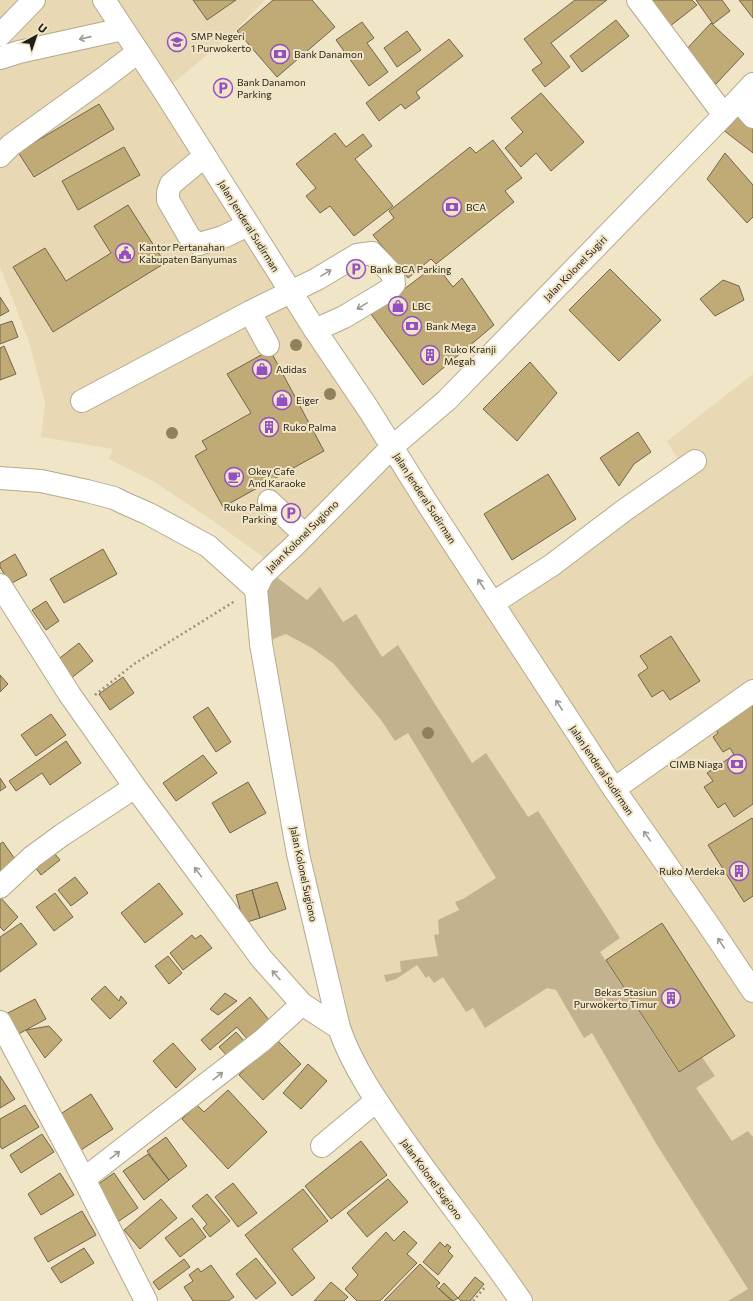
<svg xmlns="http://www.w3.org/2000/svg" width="753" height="1301" font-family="Commissioner,sans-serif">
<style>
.built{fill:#e8d9b4}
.green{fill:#c2b38e}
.building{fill:#c0aa75;stroke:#71664c}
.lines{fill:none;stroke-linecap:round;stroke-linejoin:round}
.minor-casing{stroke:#b4a98d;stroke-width:24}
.major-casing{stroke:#b4a98d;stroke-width:24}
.path{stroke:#9a917b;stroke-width:2.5;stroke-dasharray:2 3;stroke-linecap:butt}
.minor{stroke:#fff;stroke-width:22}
.major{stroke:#fff;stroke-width:22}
.tree{fill:#90815b}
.oneway{stroke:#9c9a95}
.labels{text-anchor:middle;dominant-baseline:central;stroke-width:4;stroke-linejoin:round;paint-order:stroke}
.poi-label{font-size:10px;fill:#231e13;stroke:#f1e5c7;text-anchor:start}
.street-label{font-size:10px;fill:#231e13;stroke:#f1e5c7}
</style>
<rect width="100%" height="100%" fill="#f1e5c7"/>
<!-- built -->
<path class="built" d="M 0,0 L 265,0 L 234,32 L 164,91 L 496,605 L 678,459 L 667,441 L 753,374 L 753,968 L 743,975 L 753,991 L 753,1301 L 519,1301 L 376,1101 L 336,1015 L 261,644 L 273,564 L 212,520 L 153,481 L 109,459 L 113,449 L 41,437 L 45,403 L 29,341 L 0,267 Z"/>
<!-- green -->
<path class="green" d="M 263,575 L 275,576 L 307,600 L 320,587 L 343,622 L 356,614 L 382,657 L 398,645 L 472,763 L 486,753 L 528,817 L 538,811 L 620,938 L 600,952 L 678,1072 L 702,1057 L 715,1076 L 696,1088 L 732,1141 L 748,1131 L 753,1137 L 753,1301 L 728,1301 L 748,1289 L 657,1145 L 592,1033 L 584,1038 L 556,990 L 547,988 L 485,1028 L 473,1008 L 466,1012 L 443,977 L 434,983 L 429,976 L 426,978 L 417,965 L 396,979 L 386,982 L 384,975 L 401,972 L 400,961 L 438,956 L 434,935 L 439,934 L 438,920 L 459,910 L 455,902 L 463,899 L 496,878 L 408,733 L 395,741 L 381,720 L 333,663 L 312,648 L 286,634 L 261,644 Z"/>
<!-- building -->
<path class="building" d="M 193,0 L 236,0 L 207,20 Z
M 273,0 L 312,0 L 335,27 L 277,77 L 237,31 Z
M 575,0 L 607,0 L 551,43 L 570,67 L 545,87 L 532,70 L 542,63 L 524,39 Z
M 647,0 L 692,0 L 697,5 L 669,27 Z
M 696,0 L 722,0 L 730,11 L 713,24 Z
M 739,0 L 753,0 L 753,18 Z
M 616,20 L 629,36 L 582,72 L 570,56 Z
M 362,22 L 374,38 L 367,43 L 388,72 L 369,86 L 336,40 Z
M 711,23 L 744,54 L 716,84 L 683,53 Z
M 407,31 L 421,50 L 397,67 L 384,48 Z
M 449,39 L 463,56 L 416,92 L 420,98 L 405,109 L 401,104 L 379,121 L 366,103 Z
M 541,93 L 584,142 L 551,171 L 536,153 L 521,167 L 505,148 L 523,132 L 511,118 Z
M 99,104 L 114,129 L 34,177 L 18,152 Z
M 740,114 L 753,127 L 753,153 L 722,129 Z
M 335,133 L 346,147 L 363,134 L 372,146 L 355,159 L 393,206 L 354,236 L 330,206 L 320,213 L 306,196 L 316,188 L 296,164 Z
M 493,140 L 522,178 L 505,191 L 514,202 L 436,264 L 431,259 L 408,278 L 373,235 L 394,218 L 389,211 L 470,147 L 476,153 Z
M 124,147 L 140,175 L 78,210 L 62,181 Z
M 725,153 L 753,185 L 753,217 L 747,223 L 707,179 Z
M 128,205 L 165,263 L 53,332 L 13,267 L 45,248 L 66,281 L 111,253 L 94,226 Z
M 436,265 L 453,287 L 462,278 L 494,325 L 423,385 L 371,314 Z
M 610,269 L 661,320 L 619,361 L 569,310 Z
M 723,280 L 739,286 L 744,300 L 715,316 L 700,299 Z
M 0,297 L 9,311 L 0,316 Z
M 12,321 L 18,337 L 0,344 L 0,325 Z
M 4,346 L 16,374 L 0,380 L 0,348 Z
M 270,350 L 324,451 L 223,507 L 195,456 L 207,449 L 202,441 L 251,413 L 227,374 Z
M 530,362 L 557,393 L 517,441 L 483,409 Z
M 638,432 L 651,452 L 634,464 L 619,486 L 600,458 Z
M 548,474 L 576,519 L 512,560 L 484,514 Z
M 103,549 L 117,574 L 64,603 L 50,579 Z
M 15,554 L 27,575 L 10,584 L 0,567 L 0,563 Z
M 46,601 L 59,621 L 46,630 L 32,610 Z
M 671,636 L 700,681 L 670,700 L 663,690 L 652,697 L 638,675 L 648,668 L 640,656 Z
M 79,643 L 93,661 L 70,679 L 56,661 Z
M 0,675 L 8,684 L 0,692 Z
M 123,677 L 134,693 L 110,710 L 99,694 Z
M 753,701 L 753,804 L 734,817 L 725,803 L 718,808 L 704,787 L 713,781 L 707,773 L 734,755 L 730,748 L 723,752 L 713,737 L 718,733 L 714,727 Z
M 208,707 L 231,742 L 216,752 L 193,717 Z
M 51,714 L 66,735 L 36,756 L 21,735 Z
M 66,741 L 81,763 L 50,785 L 42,773 L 16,791 L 9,781 Z
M 203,755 L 217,773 L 176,801 L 163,783 Z
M 0,778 L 6,787 L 0,791 Z
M 248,782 L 266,813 L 230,833 L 212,803 Z
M 752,818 L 753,819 L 753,896 L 744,902 L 708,845 Z
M 3,842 L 17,862 L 0,874 L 0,844 Z
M 50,848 L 60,860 L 41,875 L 31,862 Z
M 75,877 L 88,893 L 71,906 L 58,890 Z
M 277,882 L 286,909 L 260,918 L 252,890 Z
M 159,883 L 183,914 L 145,943 L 121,913 Z
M 252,890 L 260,918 L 244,923 L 236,895 Z
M 55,893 L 73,917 L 54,931 L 36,907 Z
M 0,897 L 18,917 L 4,931 L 0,927 Z
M 21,923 L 37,944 L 0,972 L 0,937 Z
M 662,923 L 735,1036 L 679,1072 L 606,960 Z
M 192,935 L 195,939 L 201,935 L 212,948 L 183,970 L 170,953 Z
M 168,956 L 182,973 L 169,984 L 155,966 Z
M 105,986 L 119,1001 L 121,996 L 127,1003 L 110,1019 L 91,999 Z
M 225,993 L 237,1001 L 218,1015 L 210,1009 Z
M 250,997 L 270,1021 L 248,1040 L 237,1027 L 210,1050 L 201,1040 Z
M 35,999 L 46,1019 L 13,1037 L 2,1016 Z
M 49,1026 L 62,1040 L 45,1058 L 26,1030 Z
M 236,1032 L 246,1043 L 229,1058 L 219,1047 Z
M 276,1039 L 301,1064 L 263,1100 L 239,1075 Z
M 173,1043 L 196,1069 L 176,1088 L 153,1061 Z
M 308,1064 L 327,1081 L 301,1109 L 283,1093 Z
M 0,1076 L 15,1099 L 0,1108 Z
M 228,1090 L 267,1132 L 228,1169 L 182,1119 L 197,1105 L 204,1112 Z
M 91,1094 L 113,1129 L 78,1152 L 56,1117 Z
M 25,1105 L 39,1127 L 2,1149 L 0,1146 L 0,1119 Z
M 42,1134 L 54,1152 L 21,1173 L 10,1155 Z
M 166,1137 L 187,1166 L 169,1180 L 147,1151 Z
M 361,1141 L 387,1175 L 331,1219 L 305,1186 Z
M 148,1154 L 169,1180 L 144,1200 L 123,1171 Z
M 60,1173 L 74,1195 L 41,1215 L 28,1194 Z
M 114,1173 L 138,1208 L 116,1223 L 93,1188 Z
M 388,1179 L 408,1202 L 367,1237 L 347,1213 Z
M 233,1183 L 257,1213 L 238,1227 L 215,1197 Z
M 303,1189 L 328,1221 L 292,1249 L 315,1278 L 292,1296 L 245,1235 Z
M 207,1194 L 230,1221 L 210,1237 L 203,1228 L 207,1224 L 192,1206 Z
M 161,1199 L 177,1218 L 140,1249 L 124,1230 Z
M 82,1211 L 96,1235 L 48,1262 L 34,1238 Z
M 192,1218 L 206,1237 L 180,1257 L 165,1238 Z
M 404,1231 L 417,1243 L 407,1254 L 417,1263 L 380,1301 L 357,1301 L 345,1289 L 358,1275 L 352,1268 L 386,1232 L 394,1241 Z
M 440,1242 L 445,1247 L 447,1244 L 451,1247 L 448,1251 L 453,1256 L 438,1275 L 423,1262 Z
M 84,1248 L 94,1263 L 61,1283 L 51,1268 Z
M 256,1258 L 276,1283 L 256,1299 L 236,1274 Z
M 184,1259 L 190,1267 L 159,1290 L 153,1282 Z
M 420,1264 L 440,1283 L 436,1286 L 452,1301 L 384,1301 Z
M 211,1265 L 234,1297 L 228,1301 L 193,1301 L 184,1287 L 193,1281 L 189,1275 L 198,1268 L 201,1272 Z
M 475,1277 L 484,1284 L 470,1301 L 461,1301 L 458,1298 Z
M 331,1282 L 348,1297 L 344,1301 L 314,1301 Z
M 444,1283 L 458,1298 L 453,1301 L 439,1289 Z"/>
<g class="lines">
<!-- minor casing -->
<g class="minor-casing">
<path id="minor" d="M 638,0 L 724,115
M 738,100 L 753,117
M 0,156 L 11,145 L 104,78 L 138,52
M 205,156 L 171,184 L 168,192 L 168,200 L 190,238 L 199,244 L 223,237 L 248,225
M 250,312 L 268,345
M 82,401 L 250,312 L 317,279 L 357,255 L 372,253 L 393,275 L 394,284 L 389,290 L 344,317 L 315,330
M 392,447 L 447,400 L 724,115 L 753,84
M 0,478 L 41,481 L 87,491 L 114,498 L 124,503 L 149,514 L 208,546 L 256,589
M 269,501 L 305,535
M 0,585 L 70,695 L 135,787 L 261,958 L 302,1004 L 339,1028
M 493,603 L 552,565 L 626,509 L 695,461
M 614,789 L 753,691
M 0,887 L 32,857 L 62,835 L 135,787
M 0,1022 L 84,1179 L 146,1301
M 322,1146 L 376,1101
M 84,1179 L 263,1040 L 302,1004"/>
</g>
<!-- major casing -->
<g class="major-casing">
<path id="major" d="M 104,0 L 164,91 L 315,330 L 369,410 L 429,506 L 614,789 L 708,924 L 753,991
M 0,35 L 34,0
M 0,58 L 19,52 L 123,29
M 392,447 L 293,547 L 263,575 L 256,589 L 261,644 L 298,854 L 339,1028 C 354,1071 382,1109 408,1146 C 445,1198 485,1248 521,1301"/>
</g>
<!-- path -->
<path class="path" d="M 95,695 L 134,664 L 235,601
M 473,1301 L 486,1286"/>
<!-- minor -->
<use href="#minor" class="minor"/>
<!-- major -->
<use href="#major" class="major"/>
</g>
<!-- trees -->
<g class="tree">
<circle cx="296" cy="345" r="6"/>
<circle cx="330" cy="394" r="6"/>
<circle cx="172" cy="433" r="6"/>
<circle cx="428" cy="733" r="6"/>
</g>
<!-- one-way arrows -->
<defs><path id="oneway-shaft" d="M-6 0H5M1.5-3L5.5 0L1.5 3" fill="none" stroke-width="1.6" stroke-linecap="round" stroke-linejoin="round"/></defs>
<g class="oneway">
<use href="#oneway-shaft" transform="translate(85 38) rotate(167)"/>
<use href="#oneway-shaft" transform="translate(326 273) rotate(-31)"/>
<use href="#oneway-shaft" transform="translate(362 306) rotate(149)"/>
<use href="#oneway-shaft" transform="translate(481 584) rotate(-123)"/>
<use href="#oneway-shaft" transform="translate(559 705) rotate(-123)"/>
<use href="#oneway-shaft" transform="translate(647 836) rotate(-125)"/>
<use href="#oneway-shaft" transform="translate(198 872) rotate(-126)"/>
<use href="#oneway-shaft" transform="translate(721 943) rotate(-124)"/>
<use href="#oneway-shaft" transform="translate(276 975) rotate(-132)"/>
<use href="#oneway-shaft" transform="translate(218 1076) rotate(-38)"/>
<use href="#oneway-shaft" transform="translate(115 1155) rotate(-38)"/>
</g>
<!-- icons -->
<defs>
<g id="school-ring" transform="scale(1)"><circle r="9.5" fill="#f1e5c7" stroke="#944fc3" stroke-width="1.5"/><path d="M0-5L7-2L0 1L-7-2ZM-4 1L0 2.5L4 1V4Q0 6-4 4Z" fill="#944fc3"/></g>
<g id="bank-ring" transform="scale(1)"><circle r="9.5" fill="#f1e5c7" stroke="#944fc3" stroke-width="1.5"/><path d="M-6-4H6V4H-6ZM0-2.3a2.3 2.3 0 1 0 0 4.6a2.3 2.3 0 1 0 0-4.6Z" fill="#944fc3"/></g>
<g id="parking-ring" transform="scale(1)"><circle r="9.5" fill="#f1e5c7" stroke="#944fc3" stroke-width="1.5"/><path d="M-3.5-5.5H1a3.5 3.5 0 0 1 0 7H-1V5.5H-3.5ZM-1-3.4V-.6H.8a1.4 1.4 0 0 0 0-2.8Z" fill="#944fc3"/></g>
<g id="civic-ring" transform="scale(1)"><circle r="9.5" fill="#f1e5c7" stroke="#944fc3" stroke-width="1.5"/><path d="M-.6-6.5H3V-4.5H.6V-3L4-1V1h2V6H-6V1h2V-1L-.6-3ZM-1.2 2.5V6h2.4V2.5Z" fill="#944fc3"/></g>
<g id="shop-ring" transform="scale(1)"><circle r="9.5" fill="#f1e5c7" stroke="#944fc3" stroke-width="1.5"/><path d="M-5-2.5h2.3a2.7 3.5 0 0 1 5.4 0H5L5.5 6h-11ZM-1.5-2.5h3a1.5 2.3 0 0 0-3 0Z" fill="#944fc3"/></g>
<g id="building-ring" transform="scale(1)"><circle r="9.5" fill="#f1e5c7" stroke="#944fc3" stroke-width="1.5"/><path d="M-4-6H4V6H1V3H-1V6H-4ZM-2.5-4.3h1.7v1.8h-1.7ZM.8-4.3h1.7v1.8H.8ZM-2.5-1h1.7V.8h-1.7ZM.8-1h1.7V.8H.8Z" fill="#944fc3"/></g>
<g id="cafe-ring" transform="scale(1)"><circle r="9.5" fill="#f1e5c7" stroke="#944fc3" stroke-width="1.5"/><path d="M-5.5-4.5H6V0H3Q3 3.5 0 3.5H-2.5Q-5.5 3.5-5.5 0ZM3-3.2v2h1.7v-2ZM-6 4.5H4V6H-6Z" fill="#944fc3"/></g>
</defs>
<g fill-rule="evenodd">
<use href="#school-ring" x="177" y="42"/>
<use href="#bank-ring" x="280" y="54"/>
<use href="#parking-ring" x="223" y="88"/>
<use href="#bank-ring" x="452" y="207"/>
<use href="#civic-ring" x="125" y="253"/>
<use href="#parking-ring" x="356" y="269"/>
<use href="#shop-ring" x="398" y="306"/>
<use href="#bank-ring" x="412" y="326"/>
<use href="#building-ring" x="430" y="355"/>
<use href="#shop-ring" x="262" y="369"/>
<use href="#shop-ring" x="282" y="400"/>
<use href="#building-ring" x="269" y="427"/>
<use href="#cafe-ring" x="234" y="477"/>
<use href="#parking-ring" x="291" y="513"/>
<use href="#bank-ring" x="737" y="764"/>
<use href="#building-ring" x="739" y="871"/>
<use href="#building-ring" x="671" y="998"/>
</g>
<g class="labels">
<!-- poi labels -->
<g class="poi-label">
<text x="191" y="36">SMP Negeri<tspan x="191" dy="12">1 Purwokerto</tspan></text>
<text x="294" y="54">Bank Danamon</text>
<text x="237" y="82">Bank Danamon<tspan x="237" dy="12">Parking</tspan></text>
<text x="466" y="207">BCA</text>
<text x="139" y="247">Kantor Pertanahan<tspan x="139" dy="12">Kabupaten Banyumas</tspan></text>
<text x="370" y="269">Bank BCA Parking</text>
<text x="412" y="306">LBC</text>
<text x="426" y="326">Bank Mega</text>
<text x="444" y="349">Ruko Kranji<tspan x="444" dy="12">Megah</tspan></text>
<text x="276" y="369">Adidas</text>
<text x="296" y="400">Eiger</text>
<text x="283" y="427">Ruko Palma</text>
<text x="248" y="471">Okey Cafe<tspan x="248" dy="12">And Karaoke</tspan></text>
<text x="277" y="507" text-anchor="end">Ruko Palma<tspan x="277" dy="12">Parking</tspan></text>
<text x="723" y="764" text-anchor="end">CIMB Niaga</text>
<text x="725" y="871" text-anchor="end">Ruko Merdeka</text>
<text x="657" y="992" text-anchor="end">Bekas Stasiun<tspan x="657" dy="12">Purwokerto Timur</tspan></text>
</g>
<!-- street labels -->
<g class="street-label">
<text transform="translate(249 226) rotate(58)">Jalan Jenderal Sudirman</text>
<text transform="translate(575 268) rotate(-46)">Jalan Kolonel Sugiri</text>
<text transform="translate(425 498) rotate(57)">Jalan Jenderal Sudirman</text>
<text transform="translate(302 536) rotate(-45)">Jalan Kolonel Sugiono</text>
<text transform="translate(602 770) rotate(56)">Jalan Jenderal Sudirman</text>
<text transform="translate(304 874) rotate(78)">Jalan Kolonel Sugiono</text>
<text transform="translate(432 1179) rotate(54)">Jalan Kolonel Sugiono</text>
</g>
</g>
<!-- north arrow -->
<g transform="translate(36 36) rotate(40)" stroke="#f1e5c7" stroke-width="3" paint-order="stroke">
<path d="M0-3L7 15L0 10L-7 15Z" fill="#231e13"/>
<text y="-6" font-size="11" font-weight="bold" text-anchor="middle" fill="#231e13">U</text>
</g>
</svg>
